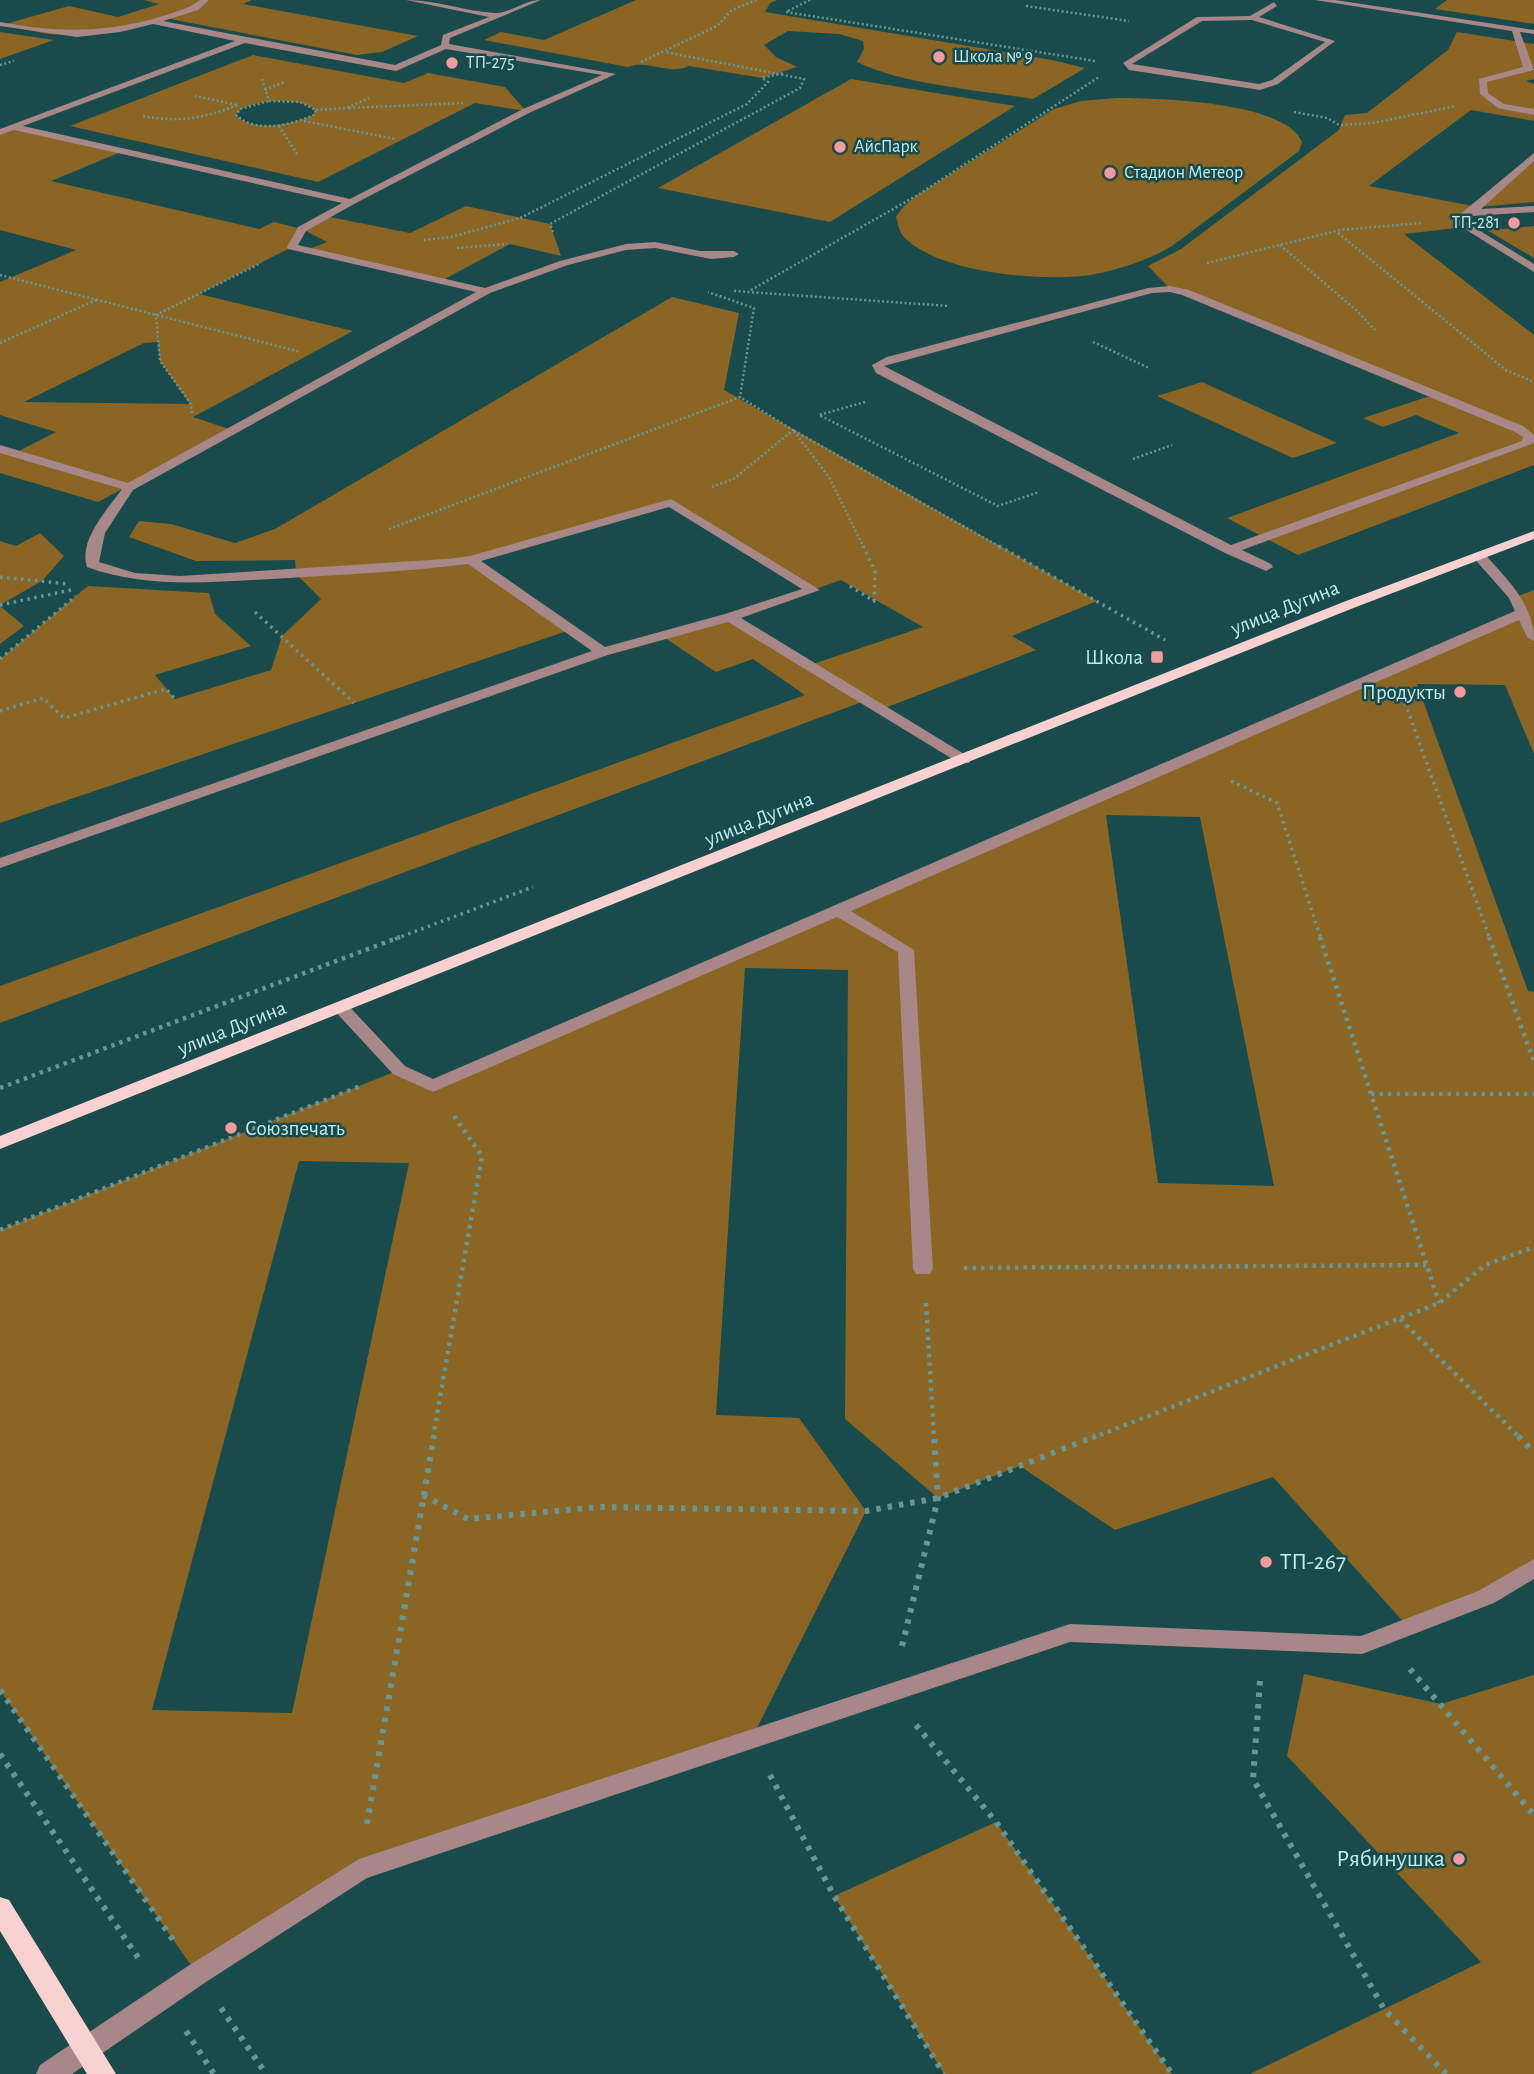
<svg xmlns="http://www.w3.org/2000/svg" width="1534" height="2074" font-family="'Alegreya Sans',sans-serif">
<style>
.green{fill:#8a6524;fill-rule:evenodd}
.lines{fill:none;stroke-linecap:round;stroke-linejoin:round}
.path-far3{stroke:#679697;stroke-width:2.5;stroke-dasharray:2 2.5;stroke-linecap:butt}
.path-far2{stroke:#679697;stroke-width:3.5;stroke-dasharray:2.5 4.5;stroke-linecap:butt}
.path-far1{stroke:#679697;stroke-width:4.5;stroke-dasharray:3.5 5;stroke-linecap:butt}
.path{stroke:#679697;stroke-width:6;stroke-dasharray:4.5 7;stroke-linecap:butt}
.minor{fill:#a78787;fill-rule:evenodd}
.major{fill:#f9d1d1;fill-rule:evenodd}
.poi-dot{fill:#f59b9e;stroke:#194b4c;stroke-width:2.5}
.labels{text-anchor:middle;dominant-baseline:central;stroke-width:5;stroke-linejoin:round;paint-order:stroke}
.far-poi-label{font-size:18px;fill:#c1ebec;stroke:#194b4c;text-anchor:start}
.street-label{font-size:21px;fill:#c1ebec;stroke:#194b4c}
.poi-label{font-size:21px;fill:#c1ebec;stroke:#194b4c;text-anchor:end}
.near-poi-label{font-size:24px;fill:#c1ebec;stroke:#194b4c;text-anchor:start}
</style>
<rect width="100%" height="100%" fill="#194b4c"/>
<!-- green -->
<path class="green" d="M 144,0 L 252,0 L 243,4 L 418,36 L 382,52 L 357,55 L 165,18 L 130,30 L 85,36 L 48,34 L 2,25 L 69,6 L 118,17 L 159,4 Z
M 636,0 L 777,0 L 770,3 L 765,12 L 1052,60 L 1085,68 L 1033,99 C 979,90 905,85 857,62 L 864,49 L 863,41 L 839,34 L 788,31 L 764,45 L 776,57 L 797,67 L 762,78 L 689,66 C 669,76 648,59 628,67 L 484,40 L 501,32 L 544,40 Z
M 1447,0 L 1534,0 L 1534,24 L 1435,9 Z
M 0,32 L 54,40 L 0,59 Z
M 1457,32 L 1534,44 L 1534,67 L 1529,68 L 1534,71 L 1534,79 L 1526,81 L 1534,84 L 1534,121 L 1471,110 L 1369,186 L 1478,207 L 1534,156 L 1534,202 L 1478,207 L 1457,221 L 1456,228 L 1404,234 L 1534,335 L 1534,465 L 1298,555 L 1227,518 L 1459,433 L 1416,415 L 1383,427 L 1363,418 L 1433,395 L 1170,289 L 1148,266 L 1181,249 L 1339,130 L 1345,115 L 1367,113 L 1448,50 Z
M 253,55 L 404,83 L 428,73 L 505,87 L 526,111 L 475,103 L 318,182 L 70,126 ZM 269,101 C 284,101 304,100 315,110 L 313,115 C 295,124 249,134 236,114 C 244,104 257,104 269,101 Z
M 851,79 L 1015,106 L 830,222 L 658,188 Z
M 1116,98 C 1155,98 1286,101 1302,142 L 1299,151 L 1172,246 C 1149,260 1123,268 1096,274 C 1048,283 939,274 904,237 C 899,232 898,223 896,217 L 903,207 L 916,196 L 1054,109 L 1081,101 Z
M 13,127 L 121,152 L 51,181 L 259,229 L 274,222 L 302,229 L 325,216 L 410,233 L 466,206 L 550,224 L 561,256 L 510,244 L 441,281 L 307,250 L 327,242 L 302,229 L 292,247 L 199,294 L 353,331 L 193,417 L 232,430 L 98,502 L 0,473 L 0,449 L 15,453 L 56,432 L 0,415 L 0,282 L 76,250 L 0,230 L 0,132 ZM 158,342 L 160,361 L 190,404 L 24,402 L 144,343 Z
M 1490,220 L 1502,229 L 1534,226 L 1534,258 L 1485,229 Z
M 672,297 L 739,313 L 724,390 L 1097,601 L 1012,636 L 1036,650 L 882,709 L 867,700 L 0,1023 L 0,986 L 805,695 L 753,659 L 716,672 L 662,636 L 730,617 L 810,665 L 923,627 L 841,580 L 813,590 L 671,503 L 471,559 L 570,630 L 0,823 L 0,659 L 88,586 L 209,593 L 215,614 L 251,646 L 155,675 L 175,699 L 271,670 L 282,636 L 321,599 L 296,574 L 295,560 L 196,561 L 129,537 L 139,521 L 171,524 L 235,543 L 275,529 Z
M 1202,382 L 1337,443 L 1293,458 L 1157,396 Z
M 40,533 L 64,556 L 42,581 L 0,605 L 0,541 L 16,546 Z
M 1534,590 L 1534,754 L 1505,685 L 1417,684 L 1528,991 L 1534,992 L 1534,1568 L 1408,1627 L 1273,1477 L 1115,1530 L 1020,1466 L 938,1498 L 845,1419 L 848,970 L 745,968 L 716,1415 L 799,1418 L 866,1511 L 751,1740 L 359,1870 L 197,1974 L 0,1690 L 0,1230 L 399,1070 L 433,1086 L 1523,613 L 1515,597 ZM 1106,815 L 1200,817 L 1274,1186 L 1158,1183 ZM 299,1161 L 409,1163 L 292,1713 L 152,1710 Z
M 0,606 L 24,626 L 0,644 Z
M 1304,1674 L 1441,1704 L 1534,1675 L 1534,2074 L 1250,2074 L 1481,1962 L 1287,1756 Z
M 996,1822 L 1172,2074 L 944,2074 L 834,1896 Z"/>
<g class="lines">
<!-- path-far3 -->
<path class="path-far3" d="M 810,0 L 786,12 L 1095,61
M 1026,6 L 1129,21
M 641,62 L 717,26 L 732,10 L 756,0
M 0,65 L 14,61
M 262,79 L 269,101
M 265,90 L 284,82
M 269,101 L 300,102 L 316,110 L 314,115 C 290,125 257,134 236,115 L 240,109 Z
M 349,108 L 463,103
M 316,110 L 347,108 L 369,98
M 1294,112 L 1327,118 L 1339,125 L 1373,123 L 1456,106
M 143,116 C 179,123 204,118 238,105 L 195,96
M 304,121 L 395,139
M 279,126 L 297,154
M 553,232 L 550,224 L 800,88 L 804,79 L 665,52
M 1338,233 L 1506,370 L 1534,382
M 424,240 L 451,237 L 520,218 L 747,104 L 768,82 L 762,78 L 784,73
M 1280,245 L 1356,310 L 1375,330
M 457,248 L 507,244
M 1207,263 L 1340,230 L 1421,223
M 0,275 L 301,352
M 751,290 L 916,196 L 1099,77
M 734,291 L 949,306
M 1093,342 L 1149,368
M 0,343 L 96,300
M 865,402 L 819,415 L 998,506 L 1039,492
M 192,413 L 191,404 L 160,361 L 156,315 L 261,263
M 1133,459 L 1172,445
M 712,487 L 735,478 L 793,430 L 740,397
M 389,529 L 740,397 L 754,308 L 708,292
M 864,548 L 829,477 L 793,430 L 1002,548"/>
<!-- path-far2 -->
<path class="path-far2" d="M 999,546 L 1165,640
M 0,577 L 68,584
M 850,586 L 874,601 L 875,571 L 863,546
M 0,605 L 71,590
M 255,612 L 354,703
M 0,659 L 76,596
M 1405,703 L 1490,939
M 0,711 L 43,698 L 64,718 L 166,689 L 175,699
M 1231,781 L 1277,803 L 1321,939
M 395,939 L 533,887"/>
<!-- path-far1 -->
<path class="path-far1" d="M 1320,937 L 1439,1303
M 1489,937 L 1534,1062
M 0,1088 L 400,937
M 1371,1094 L 1534,1094
M 0,1230 L 363,1085
M 964,1268 L 1426,1265
M 926,1303 L 934,1438
M 1400,1319 L 1520,1438
M 433,1438 L 482,1156 L 454,1116
M 1092,1438 L 1439,1303 L 1485,1265 L 1534,1247"/>
<!-- path -->
<path class="path" d="M 1518,1436 L 1534,1452
M 423,1495 L 468,1519 L 599,1507 L 866,1511 L 938,1498 L 1096,1436
M 902,1646 L 938,1498 L 934,1436
M 1410,1669 L 1534,1815
M 1260,1681 L 1253,1779 L 1384,2009 L 1446,2074
M 0,1690 L 174,1941
M 916,1725 L 996,1822 L 1172,2074
M 0,1754 L 141,1962
M 770,1775 L 834,1896 L 944,2074
M 367,1824 L 434,1436
M 221,2008 L 266,2074
M 186,2031 L 214,2074"/>
<!-- minor -->
<path class="minor" d="M 200,0 L 209,0 L 198,10 L 163,21 L 395,65 L 441,45 L 443,35 L 489,17 L 406,0 C 436,0 464,11 494,13 C 509,14 524,0 541,0 L 450,38 L 449,44 L 616,74 L 529,113 L 354,204 L 306,231 L 298,245 L 485,288 L 560,261 L 626,244 L 655,242 L 700,251 L 734,251 L 739,254 L 734,257 L 711,259 L 655,248 L 626,250 L 568,265 L 490,293 L 133,490 L 105,533 L 99,562 L 135,573 L 180,576 L 446,559 L 470,556 L 671,499 L 820,590 L 741,618 L 969,757 L 971,760 L 969,763 L 959,763 L 728,622 L 608,655 L 0,868 L 0,858 L 592,651 L 468,564 C 403,572 337,575 272,579 C 208,582 148,589 87,567 C 78,540 108,509 122,489 L 0,453 L 0,445 L 128,483 L 476,292 L 288,249 L 287,247 L 298,227 L 342,203 L 14,130 L 0,135 L 0,129 L 235,41 L 153,24 L 120,32 L 77,37 L 0,26 L 0,22 C 56,33 105,33 160,17 C 174,12 189,9 200,0 ZM 245,43 L 396,71 L 446,49 L 602,75 L 523,109 L 350,199 L 23,126 ZM 669,507 L 802,589 L 725,614 L 605,647 L 481,561 Z
M 1315,0 L 1335,0 L 1534,30 L 1534,34 L 1520,32 L 1534,70 L 1487,82 L 1488,93 L 1504,104 L 1534,109 L 1534,115 L 1498,108 L 1480,94 L 1479,79 L 1523,67 L 1512,31 Z
M 1274,2 L 1277,6 L 1259,17 L 1335,41 L 1278,84 L 1260,90 L 1129,70 L 1123,63 L 1197,17 L 1250,16 ZM 1252,20 L 1325,42 L 1272,80 L 1259,84 L 1132,64 L 1202,21 Z
M 1534,153 L 1534,161 L 1481,209 L 1534,206 L 1534,212 L 1473,216 L 1464,221 L 1534,264 L 1534,272 L 1452,221 Z
M 1170,286 L 1189,290 L 1523,426 L 1534,435 L 1534,443 L 1242,550 L 1271,564 L 1273,567 L 1266,571 L 1225,553 L 876,373 L 872,365 L 887,357 L 1148,288 ZM 1170,292 L 1182,295 L 1515,432 L 1523,437 L 1522,441 L 1231,545 L 884,366 L 1152,293 Z
M 1479,552 L 1484,553 C 1507,580 1534,603 1534,641 L 1527,637 L 1519,620 L 851,911 L 914,950 L 933,1269 L 930,1274 L 916,1274 L 913,1269 L 898,952 L 837,917 L 433,1092 L 393,1074 L 332,1008 L 335,1004 L 347,1004 L 405,1066 L 433,1079 L 1515,611 L 1509,598 L 1472,556 Z
M 1534,1559 L 1534,1579 L 1494,1603 L 1362,1654 L 1070,1642 L 367,1878 L 206,1982 L 72,2074 L 36,2074 L 40,2065 L 188,1966 L 359,1859 L 1070,1624 L 1361,1636 L 1478,1591 Z"/>
<!-- major -->
<path class="major" d="M 1534,531 L 1534,539 L 1356,607 L 0,1149 L 0,1136 L 1346,601 Z
M 0,1897 L 9,1900 L 116,2074 L 87,2074 L 0,1931 Z"/>
</g>
<!-- markers -->
<g class="poi-dot">
<circle cx="939" cy="57" r="7"/>
<circle cx="452" cy="63" r="7"/>
<circle cx="840" cy="147" r="7"/>
<circle cx="1110" cy="173" r="7"/>
<circle cx="1514" cy="223" r="7"/>
<rect x="1150" y="650" width="14" height="14" rx="3.5"/>
<circle cx="1460" cy="692" r="7"/>
<circle cx="231" cy="1128" r="7"/>
<circle cx="1266" cy="1562" r="7"/>
<circle cx="1459" cy="1859" r="7"/>
</g>
<g class="labels">
<!-- far-poi labels -->
<g class="far-poi-label">
<text x="953" y="57">Школа № 9</text>
<text x="466" y="63">ТП-275</text>
<text x="854" y="147">АйсПарк</text>
<text x="1124" y="173">Стадион Метеор</text>
<text x="1500" y="223" text-anchor="end">ТП-281</text>
</g>
<!-- street labels -->
<g class="street-label">
<text transform="translate(1285 608) rotate(-22)">улица Дугина</text>
<text transform="translate(759 819) rotate(-22)">улица Дугина</text>
<text transform="translate(232 1028) rotate(-22)">улица Дугина</text>
</g>
<!-- poi labels -->
<g class="poi-label">
<text x="1143" y="657">Школа</text>
<text x="1446" y="692">Продукты</text>
<text x="245" y="1128" text-anchor="start">Союзпечать</text>
</g>
<!-- near-poi labels -->
<g class="near-poi-label">
<text x="1280" y="1562">ТП-267</text>
<text x="1445" y="1859" text-anchor="end">Рябинушка</text>
</g>
</g>
</svg>
